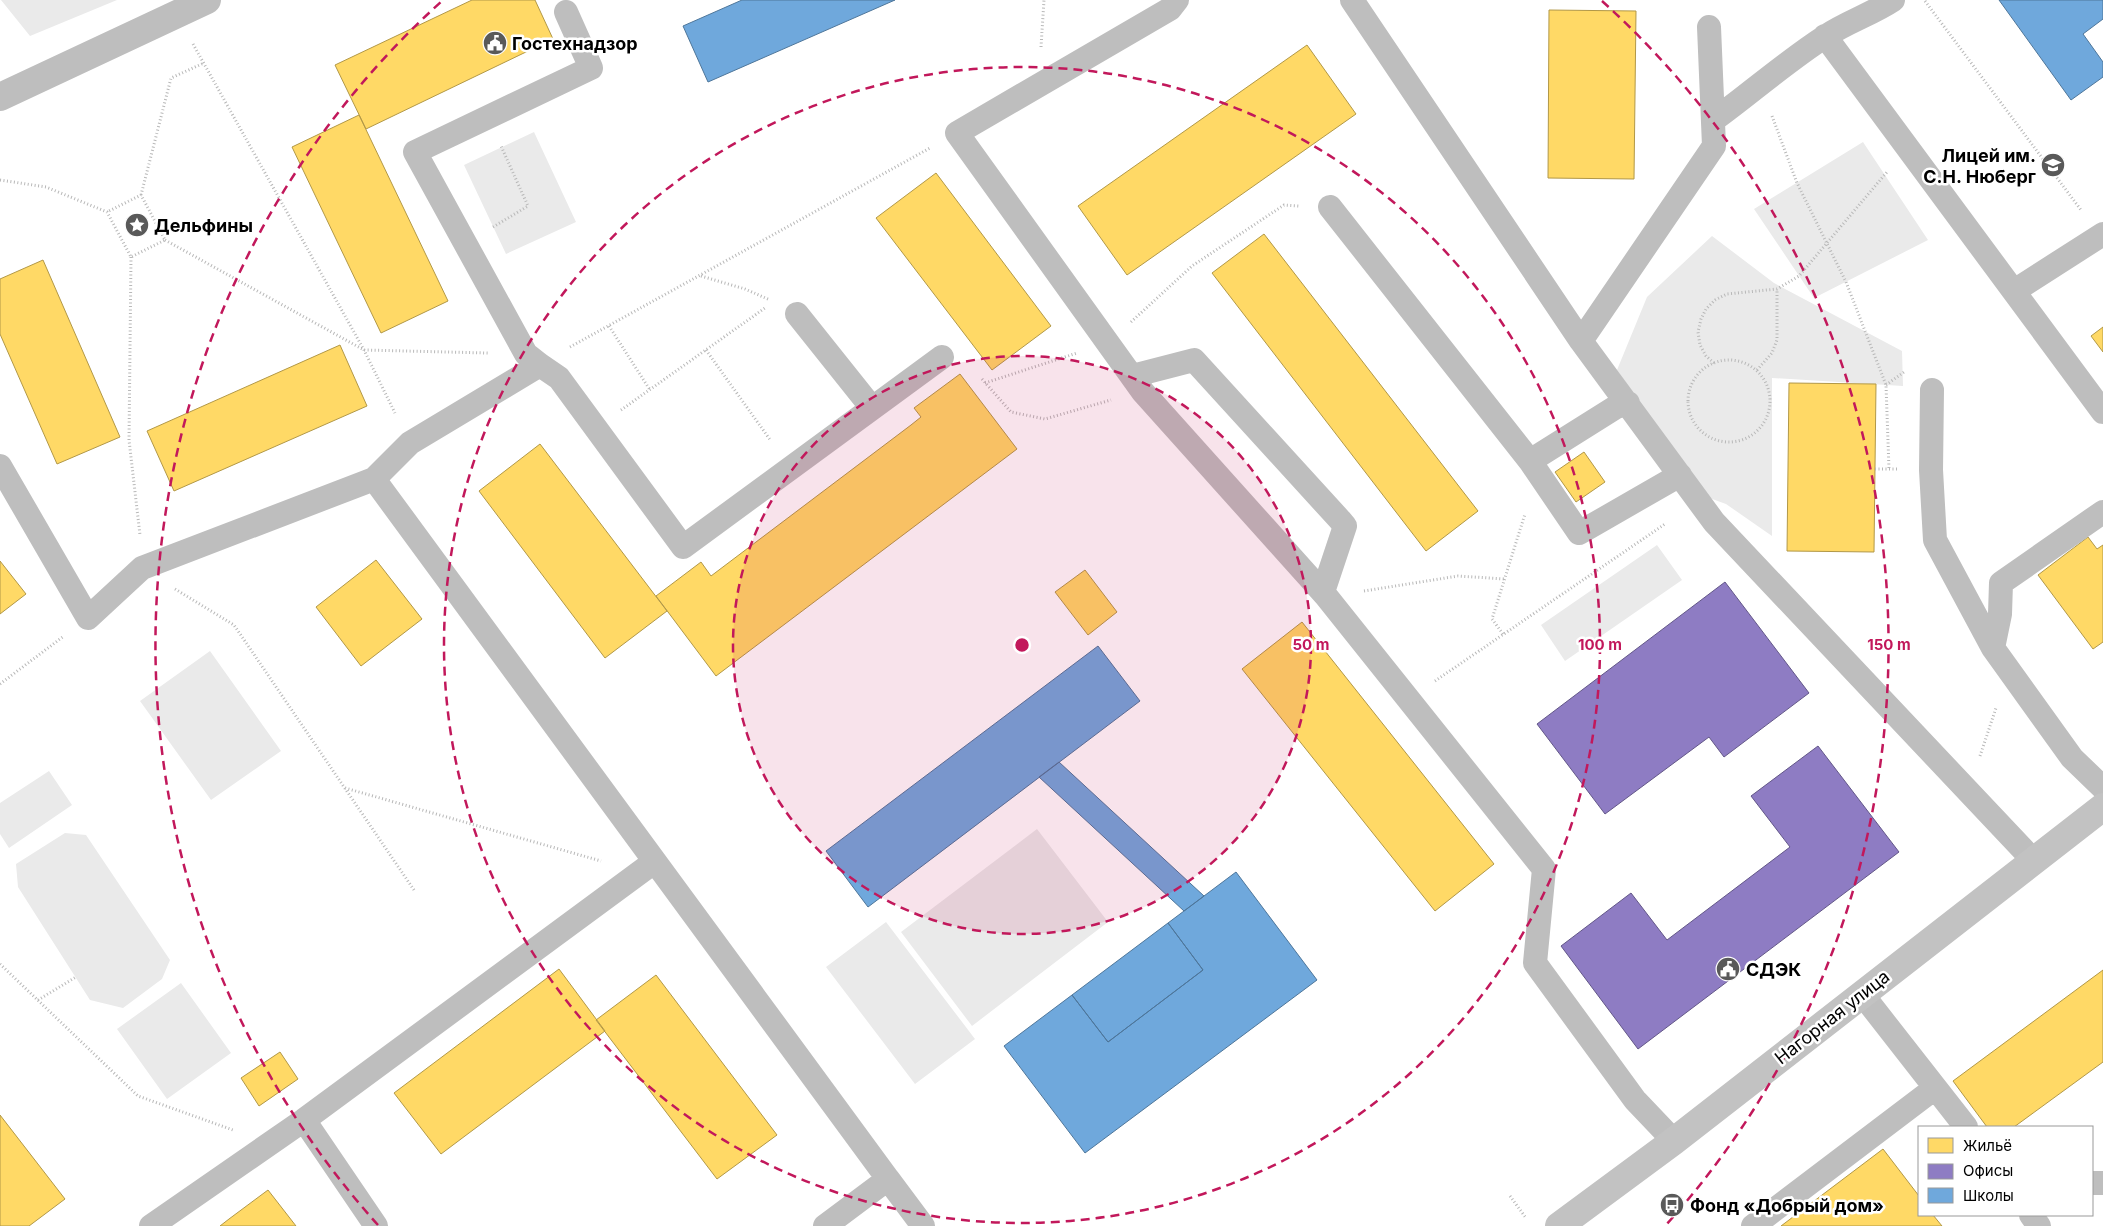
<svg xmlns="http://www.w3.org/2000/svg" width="2103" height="1226" font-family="Inter,sans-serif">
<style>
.green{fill:#eaeaea}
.homes{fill:#ffd966;stroke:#b29847}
.offices{fill:#8e7cc3;stroke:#635788}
.schools{fill:#6fa8dc;stroke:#4e769a}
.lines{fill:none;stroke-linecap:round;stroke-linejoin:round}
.path{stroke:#b8b8b8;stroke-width:3;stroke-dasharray:1 2.5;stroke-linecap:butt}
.lane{stroke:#bebebe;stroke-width:24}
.street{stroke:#bebebe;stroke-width:28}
.secondary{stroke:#c2c2c2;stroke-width:28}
.ring{fill:none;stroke:#c2185b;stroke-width:2.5;stroke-dasharray:9 6}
.labels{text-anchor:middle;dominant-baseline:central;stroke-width:5;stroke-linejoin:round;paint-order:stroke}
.poi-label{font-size:18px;font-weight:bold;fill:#000;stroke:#fff;text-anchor:start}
.street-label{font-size:18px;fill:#000;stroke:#fff}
.centre{fill:#c2185b;stroke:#fff;stroke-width:2.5}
.ring-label{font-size:15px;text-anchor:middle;font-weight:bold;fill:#c2185b;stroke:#fff;stroke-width:5;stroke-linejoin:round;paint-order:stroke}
</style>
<rect width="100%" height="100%" fill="#fff"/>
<!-- green -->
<path class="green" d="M 1,0 L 117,0 L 30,36 Z
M 534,132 L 576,222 L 506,254 L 464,165 Z
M 1863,142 L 1928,240 L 1814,298 L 1754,209 Z
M 1712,236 L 1774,283 L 1902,351 L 1903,386 L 1772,378 L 1772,536 L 1726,504 L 1704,496 L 1617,370 L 1647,297 Z
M 1657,545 L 1682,580 L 1565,661 L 1541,625 Z
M 210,651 L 281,751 L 211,800 L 140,701 Z
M 49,771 L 72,805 L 9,848 L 0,834 L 0,803 Z
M 1037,829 L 1108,922 L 972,1026 L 901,932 Z
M 65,833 L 86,835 L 170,960 L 162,979 L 123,1008 L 90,1000 L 18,887 L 16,864 Z
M 886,922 L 975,1039 L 915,1084 L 826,967 Z
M 181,983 L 231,1053 L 167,1099 L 117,1029 Z"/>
<!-- homes -->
<path class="homes" d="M 472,0 L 535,0 L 553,39 L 366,129 L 335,65 Z
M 1549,10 L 1636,11 L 1634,179 L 1548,178 Z
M 1307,45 L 1356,114 L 1127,275 L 1078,206 Z
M 359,115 L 448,301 L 381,333 L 292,147 Z
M 936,173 L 1051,326 L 992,370 L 876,218 Z
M 1264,234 L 1478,511 L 1426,551 L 1212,273 Z
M 43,260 L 120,437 L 57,464 L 0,334 L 0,279 Z
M 2103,327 L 2103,352 L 2091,336 Z
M 340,345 L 367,406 L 174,491 L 147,431 Z
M 960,374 L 1017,449 L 716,676 L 656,596 L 701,562 L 711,576 L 911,425 L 921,417 L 914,408 Z
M 1789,383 L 1876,384 L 1874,552 L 1787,551 Z
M 540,444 L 667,611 L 605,658 L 479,491 Z
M 1584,452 L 1605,482 L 1576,502 L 1555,472 Z
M 2088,537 L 2097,549 L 2103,545 L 2103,642 L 2093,649 L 2038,575 Z
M 376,560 L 422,619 L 361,666 L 316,607 Z
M 0,561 L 26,594 L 0,614 Z
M 1085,570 L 1117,612 L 1088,635 L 1055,592 Z
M 1302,622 L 1494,864 L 1435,911 L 1242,669 Z
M 559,969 L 605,1031 L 441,1154 L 394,1093 Z
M 2103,970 L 2103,1062 L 2014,1127 L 1987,1127 L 1953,1081 Z
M 656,975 L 777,1135 L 717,1179 L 596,1020 Z
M 280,1052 L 298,1079 L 259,1106 L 241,1078 Z
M 0,1115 L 65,1199 L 29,1226 L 0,1226 Z
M 1883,1149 L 1919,1196 L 1919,1215 L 1933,1215 L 1942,1226 L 1781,1226 Z
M 268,1190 L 296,1226 L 220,1226 L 229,1219 Z"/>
<!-- offices -->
<path class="offices" d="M 1725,582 L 1809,693 L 1724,757 L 1709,737 L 1605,814 L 1537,724 Z
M 1818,746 L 1899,852 L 1638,1049 L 1561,946 L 1631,893 L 1667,940 L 1790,847 L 1751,796 Z"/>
<!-- schools -->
<path class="schools" d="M 742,0 L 895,0 L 708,82 L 683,26 Z
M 1999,0 L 2103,0 L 2103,19 L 2083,34 L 2103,62 L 2103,77 L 2071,100 Z
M 1098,646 L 1140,701 L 868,907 L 826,851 Z
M 1059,762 L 1204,896 L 1184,911 L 1039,777 Z
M 1236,872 L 1317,980 L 1085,1153 L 1004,1046 L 1072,995 L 1108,1042 L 1203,970 L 1168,923 Z
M 1168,923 L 1203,970 L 1108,1042 L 1072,995 Z"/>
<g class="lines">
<!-- path -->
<path class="path" d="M 1925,1 L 2081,210
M 193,44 L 364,350 L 395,413
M 1041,47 L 1044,0
M 1772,116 L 1797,183 L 1846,282 L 1886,385 L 1889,469
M 0,180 L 46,187 L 107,212 L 131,257 L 165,240 L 141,195 L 107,212
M 141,195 L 171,78 L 204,63
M 493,227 L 528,206 L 501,146
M 165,240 L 364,350 L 488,353
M 131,257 L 129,440 L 140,535
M 701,276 L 745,289 L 770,300
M 1131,322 L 1192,266 L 1284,205 L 1299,206
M 609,326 L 650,390
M 570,347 L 930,148
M 706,350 L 771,441
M1688 401a41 41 0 1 1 82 0a41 41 0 1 1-82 0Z
M 1714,363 L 1706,356 L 1700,345 L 1698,332 L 1701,319 L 1706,309 L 1715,300 L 1727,294 L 1777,289 L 1799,276 L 1887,172
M 1757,370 L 1772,353 L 1777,340 L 1777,289
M 982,379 L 1011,412 L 1045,419 L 1111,400
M 985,383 L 1077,353
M 1886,385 L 1904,372
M 621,410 L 765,308
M 1875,469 L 1899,469
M 175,589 L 234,625 L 414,890
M 1364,591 L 1458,576 L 1505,579
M 1503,634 L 1492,619 L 1525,514
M 1435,681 L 1665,524
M 0,684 L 64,636
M 1980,756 L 1996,708
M 345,788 L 601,861
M 0,964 L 138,1096 L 233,1130
M 38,1000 L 76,977
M 1510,1196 L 1526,1218"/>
<!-- lane -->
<path class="lane" d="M 1177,0 L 1170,9 L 957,133 L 1143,392 L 1326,596 L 1544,869 L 1535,963 L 1635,1100 L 1674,1141
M 1352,0 L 1581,341 L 1714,146 L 1709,27
M 1825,36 L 2103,412
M 1715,119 C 1752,92 1787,61 1826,36 C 1847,22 1872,14 1893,0
M 1330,207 L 1530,461 L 1616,407 L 1628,403
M 2014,291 L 2103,234
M 797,314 L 872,408
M 1581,341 L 1714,522 L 2034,861
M 540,365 L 526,354 L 415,152 L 591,68 L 566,12
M 1132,376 L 1194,360 L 1340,520 L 1345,526 L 1323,592
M 1932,390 L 1931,470 L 1935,540 L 1993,648
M 1530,461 L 1579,533 L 1680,475
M 0,466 L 88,618 L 142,568 L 374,479 L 888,1179
M 374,479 L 410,443 L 540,365 L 559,378 L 683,547 L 942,357
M 2103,512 L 2001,583 L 2000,614 L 1993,648 L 2072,758 L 2103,788
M 1862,994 L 1966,1127
M 304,1120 L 376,1226
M 2092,1183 L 2103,1183
M 2031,1215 L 2039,1226
M 151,1226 L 304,1120 L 654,862
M 825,1226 L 888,1179 L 923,1226
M 1753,1226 L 1935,1088"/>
<!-- street -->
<path class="street" d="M 0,97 L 207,0"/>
<!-- secondary -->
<path class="secondary" d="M 1559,1226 L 1674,1141 L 2103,807"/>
</g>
<!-- distance rings -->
<circle cx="1022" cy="645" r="289" fill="#c2185b" fill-opacity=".12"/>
<g class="ring">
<circle cx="1022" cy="645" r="289"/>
<circle cx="1022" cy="645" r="578"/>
<path d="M378 1225A867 867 0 0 1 442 1M1602 1A867 867 0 0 1 1666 1225"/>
</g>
<!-- icons -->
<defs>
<g id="civic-disc" transform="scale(1.25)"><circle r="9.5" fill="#595959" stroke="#fff"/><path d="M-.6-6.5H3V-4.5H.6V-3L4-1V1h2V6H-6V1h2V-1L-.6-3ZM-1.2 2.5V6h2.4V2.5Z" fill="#fff"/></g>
<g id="school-disc" transform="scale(1.25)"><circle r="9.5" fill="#595959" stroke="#fff"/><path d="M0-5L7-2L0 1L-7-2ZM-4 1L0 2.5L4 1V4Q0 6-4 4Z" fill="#fff"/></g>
<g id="sight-disc" transform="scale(1.25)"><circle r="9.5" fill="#595959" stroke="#fff"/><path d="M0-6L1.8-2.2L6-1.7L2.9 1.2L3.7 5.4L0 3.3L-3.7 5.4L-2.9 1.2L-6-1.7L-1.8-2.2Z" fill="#fff"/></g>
<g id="bus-disc" transform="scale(1.25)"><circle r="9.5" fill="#595959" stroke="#fff"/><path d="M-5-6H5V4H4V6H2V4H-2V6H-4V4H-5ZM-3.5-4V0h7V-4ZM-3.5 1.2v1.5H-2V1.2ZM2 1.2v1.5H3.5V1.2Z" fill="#fff"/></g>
</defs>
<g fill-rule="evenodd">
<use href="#civic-disc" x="495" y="43"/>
<use href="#school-disc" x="2053" y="165"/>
<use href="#sight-disc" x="137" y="225"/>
<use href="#civic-disc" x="1728" y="969"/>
<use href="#bus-disc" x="1672" y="1205"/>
</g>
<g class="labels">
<!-- poi labels -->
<g class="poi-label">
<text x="512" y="43">Гостехнадзор</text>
<text x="2036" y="155" text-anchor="end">Лицей им.<tspan x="2036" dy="21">С.Н. Нюберг</tspan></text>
<text x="154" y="225">Дельфины</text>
<text x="1746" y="969">СДЭК</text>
<text x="1690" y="1205">Фонд «Добрый дом»</text>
</g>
<!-- street labels -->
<g class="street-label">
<text transform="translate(1832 1017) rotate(-38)">Нагорная улица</text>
</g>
</g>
<circle cx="1022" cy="645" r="8" class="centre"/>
<g class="ring-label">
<text x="1311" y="650">50 m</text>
<text x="1600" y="650">100 m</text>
<text x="1889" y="650">150 m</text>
</g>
<!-- legend -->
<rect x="1918" y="1126" width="175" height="90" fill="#ffffff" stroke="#999999"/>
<rect x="1928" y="1138" width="25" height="15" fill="#ffd966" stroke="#999999"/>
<text x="1963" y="1151" font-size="15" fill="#000000">Жильё</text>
<rect x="1928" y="1164" width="25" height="15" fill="#8e7cc3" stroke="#999999"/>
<text x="1963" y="1176" font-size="15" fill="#000000">Офисы</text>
<rect x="1928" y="1188" width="25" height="15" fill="#6fa8dc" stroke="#999999"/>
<text x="1963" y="1201" font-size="15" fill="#000000">Школы</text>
</svg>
